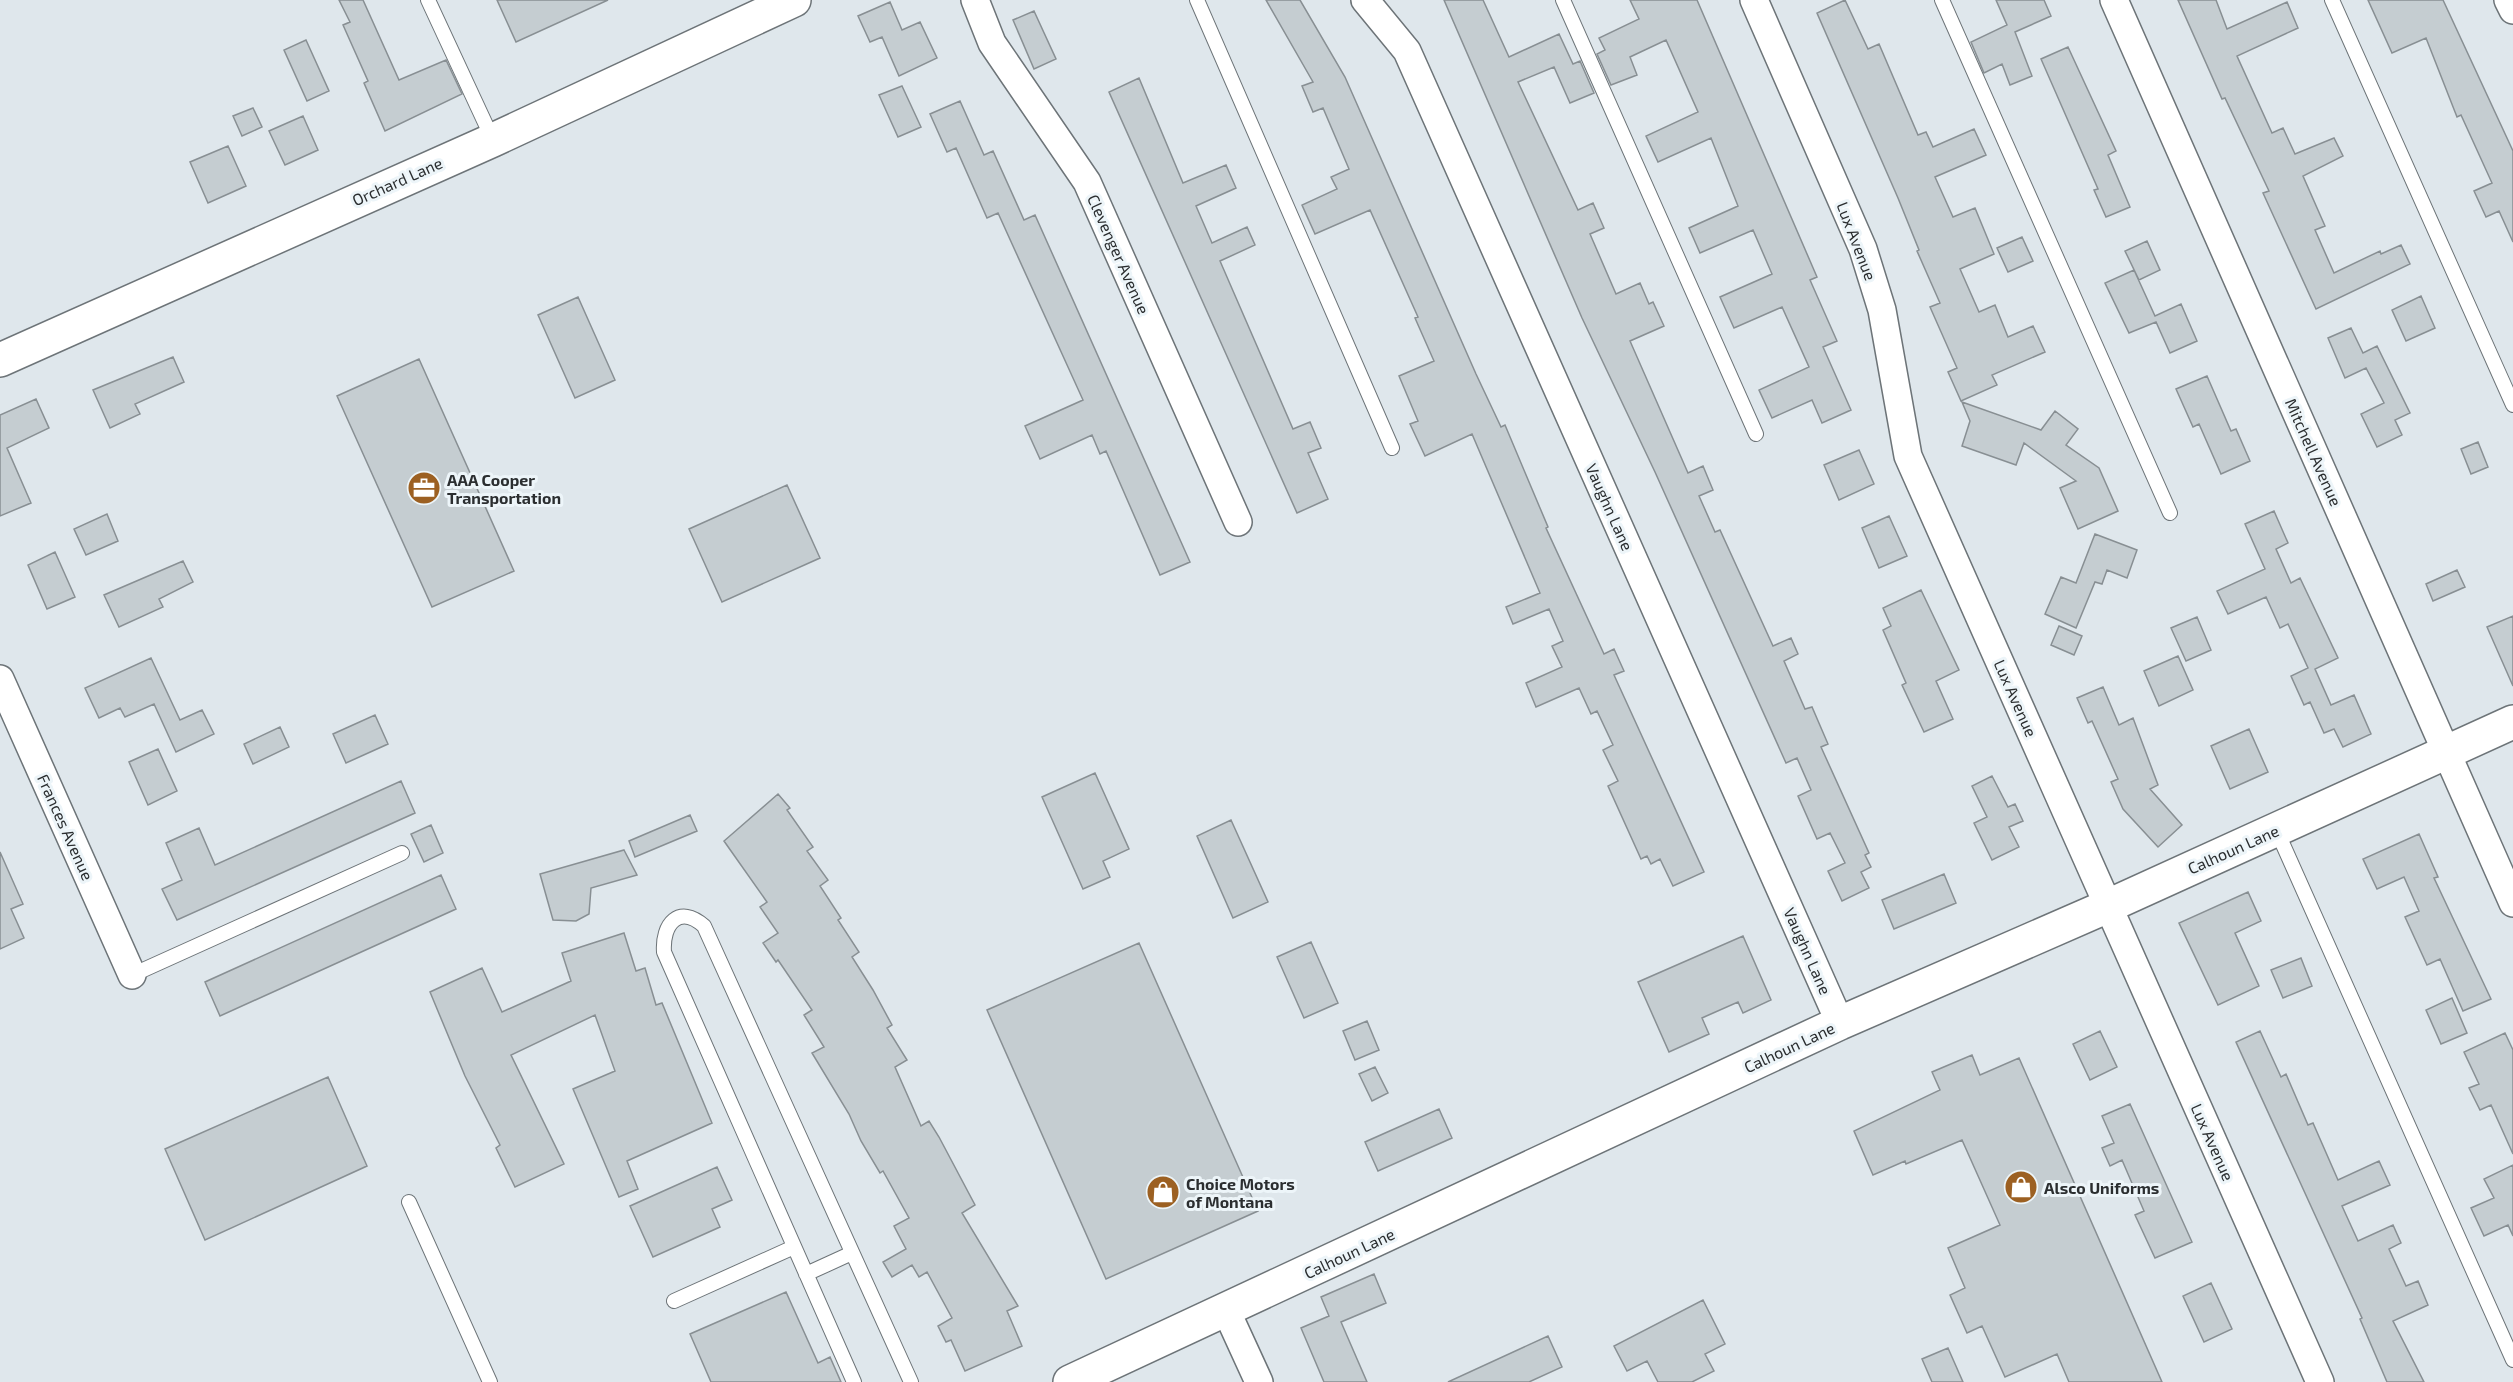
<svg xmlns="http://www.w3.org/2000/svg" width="2513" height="1382" font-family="'Exo 2',sans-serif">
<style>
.building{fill:#c5cdd1;stroke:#888f93;stroke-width:1.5}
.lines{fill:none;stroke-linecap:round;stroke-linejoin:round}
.lane-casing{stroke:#6d7478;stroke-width:16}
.street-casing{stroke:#6d7478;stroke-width:30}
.secondary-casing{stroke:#6d7478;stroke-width:36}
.lane{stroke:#fff;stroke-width:14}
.street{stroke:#fff;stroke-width:27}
.secondary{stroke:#fff;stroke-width:33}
.labels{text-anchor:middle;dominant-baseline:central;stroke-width:6;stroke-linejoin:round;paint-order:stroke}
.street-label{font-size:16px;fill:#2b2e30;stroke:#edf5f9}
.poi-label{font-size:16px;font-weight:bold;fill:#2b2e30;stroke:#edf5f9;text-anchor:start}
</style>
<rect width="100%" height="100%" fill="#dfe7ec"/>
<!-- building -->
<path class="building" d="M 339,0 L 363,0 L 399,80 L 446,60 L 462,94 L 385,131 L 364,83 L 368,81 L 343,25 L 350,22 Z
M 497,0 L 608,0 L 516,42 Z
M 1266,0 L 1300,0 L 1345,77 L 1476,374 L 1501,427 L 1505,425 L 1548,527 L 1546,528 L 1604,654 L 1614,649 L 1624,671 L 1614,675 L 1704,872 L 1673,886 L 1660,859 L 1651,864 L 1647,856 L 1641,859 L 1608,786 L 1618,781 L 1603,750 L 1613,745 L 1597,711 L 1591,714 L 1579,688 L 1536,707 L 1526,683 L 1562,667 L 1552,646 L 1563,641 L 1549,609 L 1513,624 L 1506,607 L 1540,593 L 1472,434 L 1425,456 L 1410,424 L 1418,421 L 1399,376 L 1434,361 L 1415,318 L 1418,317 L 1370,210 L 1315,234 L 1302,205 L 1337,189 L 1331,177 L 1349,169 L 1323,108 L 1313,112 L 1302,86 L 1313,82 Z
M 1444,0 L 1483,0 L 1509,57 L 1559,34 L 1573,64 L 1580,61 L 1594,93 L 1570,103 L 1554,67 L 1518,82 L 1578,210 L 1593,203 L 1604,228 L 1590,234 L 1616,294 L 1640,283 L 1649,304 L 1653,302 L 1664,326 L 1630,341 L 1688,473 L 1703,466 L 1713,490 L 1699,496 L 1715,532 L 1720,530 L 1773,646 L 1791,638 L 1798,654 L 1784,661 L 1805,709 L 1812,707 L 1828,744 L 1821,747 L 1869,853 L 1865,855 L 1871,867 L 1861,872 L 1869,888 L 1842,901 L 1828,871 L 1845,863 L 1830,833 L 1817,839 L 1798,796 L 1811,790 L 1797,758 L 1786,763 L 1655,472 L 1582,318 Z
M 1630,0 L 1697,0 L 1817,277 L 1810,280 L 1837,341 L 1823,347 L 1851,410 L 1822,423 L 1812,400 L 1772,418 L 1759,390 L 1809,367 L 1782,307 L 1734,328 L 1720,297 L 1772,274 L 1753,230 L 1700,253 L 1689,228 L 1738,206 L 1711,138 L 1658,162 L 1646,136 L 1698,112 L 1666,40 L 1630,57 L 1637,75 L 1611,85 L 1597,54 L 1605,50 L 1599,38 L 1639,19 Z
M 1845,0 L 1868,49 L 1879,44 L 1918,135 L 1926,132 L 1933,147 L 1974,129 L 1986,155 L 1935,177 L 1953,217 L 1975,208 L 1994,254 L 1960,269 L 1979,312 L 1995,305 L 2008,337 L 2033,326 L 2045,352 L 1992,375 L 1997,385 L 1961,401 L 1948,372 L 1957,368 L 1930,307 L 1940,303 L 1917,251 L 1919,250 L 1898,198 L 1817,13 Z
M 1996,0 L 2044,0 L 2051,16 L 2015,32 L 2032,76 L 2010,85 L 2002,64 L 1984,73 L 1971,42 L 2007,25 Z
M 2178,0 L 2216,0 L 2227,29 L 2287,2 L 2298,28 L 2237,56 L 2272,133 L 2283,128 L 2295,154 L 2334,138 L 2343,156 L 2303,176 L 2325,226 L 2315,230 L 2334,273 L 2380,251 L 2381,254 L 2401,245 L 2410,264 L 2316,309 L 2263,193 L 2269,191 L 2225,98 L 2222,99 Z
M 2368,0 L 2443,0 L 2513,151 L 2513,242 L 2499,211 L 2486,217 L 2474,191 L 2492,183 L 2461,115 L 2457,117 L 2426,38 L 2392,53 Z
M 890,2 L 902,30 L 920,22 L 937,58 L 899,76 L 882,37 L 870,42 L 858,16 Z
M 1034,11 L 1056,59 L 1034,69 L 1013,20 Z
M 306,40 L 329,91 L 307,101 L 284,50 Z
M 2068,47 L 2116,151 L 2108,155 L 2130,207 L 2106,217 L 2094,190 L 2098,189 L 2041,59 Z
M 1139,78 L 1183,183 L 1226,165 L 1236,188 L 1196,206 L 1212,243 L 1247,227 L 1255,245 L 1220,261 L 1293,429 L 1310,422 L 1321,448 L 1308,453 L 1328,499 L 1297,513 L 1109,92 Z
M 902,86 L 921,127 L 898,137 L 879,95 Z
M 960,101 L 984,155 L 993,151 L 1024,220 L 1035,215 L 1190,562 L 1160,575 L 1106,451 L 1100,454 L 1092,435 L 1040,459 L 1025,426 L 1083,400 L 998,213 L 987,218 L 956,148 L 947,152 L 930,114 Z
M 253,108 L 262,127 L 242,136 L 233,116 Z
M 303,116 L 318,150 L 285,165 L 269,131 Z
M 228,146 L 246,186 L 208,203 L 190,162 Z
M 2022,237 L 2033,261 L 2008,272 L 1997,248 Z
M 2147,241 L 2160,270 L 2139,280 L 2125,251 Z
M 2134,270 L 2155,316 L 2181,304 L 2197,341 L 2170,353 L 2156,322 L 2129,333 L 2105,283 Z
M 2421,296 L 2435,328 L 2406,341 L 2392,310 Z
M 578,297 L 615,380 L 575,398 L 538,315 Z
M 2351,328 L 2363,353 L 2377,346 L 2410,413 L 2395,420 L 2402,435 L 2377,447 L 2361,414 L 2384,403 L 2366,368 L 2345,378 L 2328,338 Z
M 173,357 L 184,382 L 135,404 L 140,414 L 110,428 L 93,390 Z
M 419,359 L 514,571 L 432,607 L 337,396 Z
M 2207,376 L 2231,431 L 2236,429 L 2250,461 L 2221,474 L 2199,424 L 2193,427 L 2176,389 Z
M 36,399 L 49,428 L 7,448 L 31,503 L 0,516 L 0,415 Z
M 1962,402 L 2041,430 L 2055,411 L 2078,429 L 2066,445 L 2099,468 L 2118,511 L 2078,529 L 2060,488 L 2076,481 L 2024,443 L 2016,465 L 1962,446 L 1970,421 Z
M 2478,442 L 2488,467 L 2471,474 L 2461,449 Z
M 1859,450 L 1874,484 L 1839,500 L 1824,465 Z
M 787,485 L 820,558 L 722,602 L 689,529 Z
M 2274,511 L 2288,543 L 2276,549 L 2291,583 L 2300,578 L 2338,658 L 2315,669 L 2331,705 L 2354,695 L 2371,734 L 2343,747 L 2334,729 L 2324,733 L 2310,702 L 2304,705 L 2291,676 L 2308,668 L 2288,624 L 2280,628 L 2266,597 L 2228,614 L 2217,591 L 2265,569 L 2245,524 Z
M 107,514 L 118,541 L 86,555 L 74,529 Z
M 1889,516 L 1907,556 L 1879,568 L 1862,528 Z
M 2095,534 L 2137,550 L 2127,578 L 2107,570 L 2102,584 L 2095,582 L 2076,628 L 2045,614 L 2061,577 L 2076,583 Z
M 55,552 L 75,597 L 47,609 L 28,565 Z
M 183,561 L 193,582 L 159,599 L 163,607 L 119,627 L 104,595 Z
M 2457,570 L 2465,587 L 2433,601 L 2426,584 Z
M 1921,590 L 1959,670 L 1936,681 L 1953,719 L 1924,732 L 1902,685 L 1906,683 L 1883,630 L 1891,626 L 1883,608 Z
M 2513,616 L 2513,686 L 2487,627 Z
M 2197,617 L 2211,650 L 2186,661 L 2171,628 Z
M 2059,626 L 2082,636 L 2074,655 L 2051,645 Z
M 2178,656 L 2193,690 L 2159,706 L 2144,671 Z
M 151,658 L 180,720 L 202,710 L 214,734 L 176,752 L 154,704 L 125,717 L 120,708 L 99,718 L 85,688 Z
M 2103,687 L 2119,725 L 2133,718 L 2158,785 L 2150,789 L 2182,825 L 2158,847 L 2123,809 L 2111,782 L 2118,779 L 2092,721 L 2088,723 L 2077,698 Z
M 375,715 L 388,744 L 346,763 L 333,734 Z
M 280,727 L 289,747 L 253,764 L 244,744 Z
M 2249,729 L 2268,772 L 2230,789 L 2211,746 Z
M 158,749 L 177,791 L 148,805 L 129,762 Z
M 1095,773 L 1129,849 L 1103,861 L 1110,877 L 1083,889 L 1042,797 Z
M 1992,776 L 2008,807 L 2015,804 L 2023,821 L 2009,827 L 2019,847 L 1992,860 L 1974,823 L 1987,817 L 1972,786 Z
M 401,781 L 415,813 L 177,920 L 162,889 L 182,880 L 166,843 L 199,828 L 215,865 Z
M 778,794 L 790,808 L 787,810 L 813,847 L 807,851 L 828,880 L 820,886 L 841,918 L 838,920 L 859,952 L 852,957 L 873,990 L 892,1025 L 887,1028 L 907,1060 L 895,1067 L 921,1126 L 929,1121 L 939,1137 L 975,1205 L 962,1213 L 1018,1306 L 1007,1311 L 1022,1346 L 965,1371 L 951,1340 L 946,1342 L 938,1326 L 952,1318 L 927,1272 L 919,1277 L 912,1265 L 892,1277 L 883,1262 L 906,1249 L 894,1226 L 909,1218 L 883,1171 L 880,1173 L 861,1141 L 849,1114 L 812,1053 L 824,1047 L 804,1015 L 812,1010 L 778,960 L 776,962 L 763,943 L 778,933 L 760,907 L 767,902 L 724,841 Z
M 690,815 L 697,831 L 635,857 L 629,841 Z
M 1231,820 L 1268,902 L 1233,918 L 1197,836 Z
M 431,825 L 443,853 L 424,862 L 411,834 Z
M 2419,834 L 2438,877 L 2434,878 L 2491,999 L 2463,1011 L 2440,959 L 2427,965 L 2405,917 L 2419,911 L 2404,877 L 2377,889 L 2363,859 Z
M 624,850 L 637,875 L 591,888 L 589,914 L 576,921 L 553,920 L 540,874 Z
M 0,852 L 23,904 L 11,909 L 24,938 L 0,949 Z
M 1944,874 L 1956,903 L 1894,929 L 1882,900 Z
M 441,875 L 456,909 L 220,1016 L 205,982 Z
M 2248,892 L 2261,921 L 2235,933 L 2259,986 L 2218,1005 L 2179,923 Z
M 624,933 L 636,971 L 645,968 L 656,1005 L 662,1003 L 712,1123 L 627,1161 L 638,1189 L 619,1197 L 573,1089 L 615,1071 L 595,1015 L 511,1055 L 564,1164 L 515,1187 L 496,1148 L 500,1145 L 465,1076 L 430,992 L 482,968 L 502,1012 L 571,981 L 562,953 Z
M 1743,936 L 1771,1000 L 1743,1013 L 1738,1002 L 1702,1018 L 1709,1034 L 1669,1052 L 1638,982 Z
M 1311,942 L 1338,1003 L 1304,1018 L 1277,957 Z
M 1139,943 L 1258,1211 L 1106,1279 L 987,1010 Z
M 2301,958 L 2312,986 L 2283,998 L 2271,970 Z
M 2452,998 L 2467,1033 L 2441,1044 L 2426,1010 Z
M 1367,1021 L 1379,1050 L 1355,1060 L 1343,1031 Z
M 2100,1031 L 2117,1067 L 2090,1080 L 2073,1044 Z
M 2260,1031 L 2281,1077 L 2286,1074 L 2308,1125 L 2313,1123 L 2338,1180 L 2379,1161 L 2390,1185 L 2342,1206 L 2358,1241 L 2393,1225 L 2401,1243 L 2389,1249 L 2406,1286 L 2418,1281 L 2428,1305 L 2393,1321 L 2424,1382 L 2387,1382 L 2360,1319 L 2362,1318 L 2236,1042 Z
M 2505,1033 L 2513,1050 L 2513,1154 L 2491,1105 L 2480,1110 L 2469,1088 L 2479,1084 L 2464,1052 Z
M 1972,1055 L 1980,1075 L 2019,1058 L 2162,1382 L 2069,1382 L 2057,1354 L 2005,1377 L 1982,1326 L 1967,1333 L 1950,1295 L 1965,1288 L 1948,1248 L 2000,1225 L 1962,1140 L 1906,1164 L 1905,1161 L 1873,1175 L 1854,1131 L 1940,1090 L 1932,1072 Z
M 1375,1067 L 1388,1093 L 1372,1101 L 1359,1074 Z
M 328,1077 L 367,1166 L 205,1240 L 165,1149 Z
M 2130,1104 L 2192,1242 L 2155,1258 L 2135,1215 L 2144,1211 L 2122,1160 L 2110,1166 L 2102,1148 L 2114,1143 L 2102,1116 Z
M 1439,1109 L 1452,1138 L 1378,1171 L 1365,1142 Z
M 2513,1165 L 2513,1236 L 2508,1225 L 2484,1236 L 2471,1208 L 2494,1198 L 2484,1179 Z
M 717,1167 L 732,1200 L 712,1209 L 720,1227 L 653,1257 L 630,1206 Z
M 1374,1274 L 1386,1303 L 1341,1322 L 1367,1382 L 1324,1382 L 1301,1328 L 1329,1316 L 1321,1297 Z
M 2211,1283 L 2232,1329 L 2204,1342 L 2183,1296 Z
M 786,1292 L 818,1363 L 830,1357 L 841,1382 L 711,1382 L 690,1334 Z
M 1703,1300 L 1725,1344 L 1705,1354 L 1714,1371 L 1692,1382 L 1658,1382 L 1647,1361 L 1627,1371 L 1614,1346 Z
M 1548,1336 L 1562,1367 L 1529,1382 L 1448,1382 Z
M 1948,1348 L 1963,1382 L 1932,1382 L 1922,1359 Z"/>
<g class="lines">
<!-- lane casing -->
<g class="lane-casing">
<path id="lane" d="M 428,0 L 493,140
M 1197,0 L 1392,448
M 1563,0 L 1756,434
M 1942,0 L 2170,513
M 2332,0 L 2513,405
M 2276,829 L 2513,1360
M 132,975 L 402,853
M 409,1202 L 490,1382
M 806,1274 L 852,1253
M 674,1301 L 794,1247
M 854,1382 L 664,952 C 662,924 679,904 704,926 L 911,1382"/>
</g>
<!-- street casing -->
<g class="street-casing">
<path id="street" d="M 975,0 L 992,43 L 1087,182 L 1238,522
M 1365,0 L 1407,51 L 1840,1023
M 1754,0 L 1863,249 L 1882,310 L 1908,456 L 2320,1382
M 2114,0 L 2513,903
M 2508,0 L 2513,10
M 0,679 L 132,975
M 1226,1310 L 1259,1382"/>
</g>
<!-- secondary casing -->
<g class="secondary-casing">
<path id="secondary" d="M 0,360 L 493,140 L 794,0
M 1070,1382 L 1840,1023 L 2108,906 L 2513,722"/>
</g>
<!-- lane -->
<use href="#lane" class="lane"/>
<!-- street -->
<use href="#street" class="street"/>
<!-- secondary -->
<use href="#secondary" class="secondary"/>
</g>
<!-- icons -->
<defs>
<g id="office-disc" transform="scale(1.725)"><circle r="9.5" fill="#9c6022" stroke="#edf5f9"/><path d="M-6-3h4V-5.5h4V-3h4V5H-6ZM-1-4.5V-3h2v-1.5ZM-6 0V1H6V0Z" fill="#fff"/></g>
<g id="shop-disc" transform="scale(1.725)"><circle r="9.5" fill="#9c6022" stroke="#edf5f9"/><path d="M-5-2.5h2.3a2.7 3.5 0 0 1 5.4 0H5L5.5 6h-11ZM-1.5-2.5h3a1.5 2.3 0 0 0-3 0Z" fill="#fff"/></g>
</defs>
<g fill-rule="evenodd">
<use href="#office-disc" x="424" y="488"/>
<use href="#shop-disc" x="2021" y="1187"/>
<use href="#shop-disc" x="1163" y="1192"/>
</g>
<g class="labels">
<!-- street labels -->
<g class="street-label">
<text transform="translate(397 181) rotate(-24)">Orchard Lane</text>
<text transform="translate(1857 241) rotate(69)">Lux Avenue</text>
<text transform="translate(1119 254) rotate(66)">Clevenger Avenue</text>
<text transform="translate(2314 452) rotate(66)">Mitchell Avenue</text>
<text transform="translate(1610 507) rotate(66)">Vaughn Lane</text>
<text transform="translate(2016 698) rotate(66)">Lux Avenue</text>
<text transform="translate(66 827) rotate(66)">Frances Avenue</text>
<text transform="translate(2233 849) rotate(-24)">Calhoun Lane</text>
<text transform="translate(1808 951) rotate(66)">Vaughn Lane</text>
<text transform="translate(1789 1047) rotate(-25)">Calhoun Lane</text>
<text transform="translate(2213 1142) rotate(66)">Lux Avenue</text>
<text transform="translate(1349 1253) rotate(-25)">Calhoun Lane</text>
</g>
<!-- poi labels -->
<g class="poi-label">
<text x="447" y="479">AAA Cooper<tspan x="447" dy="18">Transportation</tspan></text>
<text x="1186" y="1183">Choice Motors<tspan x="1186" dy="18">of Montana</tspan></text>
<text x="2044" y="1187">Alsco Uniforms</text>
</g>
</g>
</svg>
